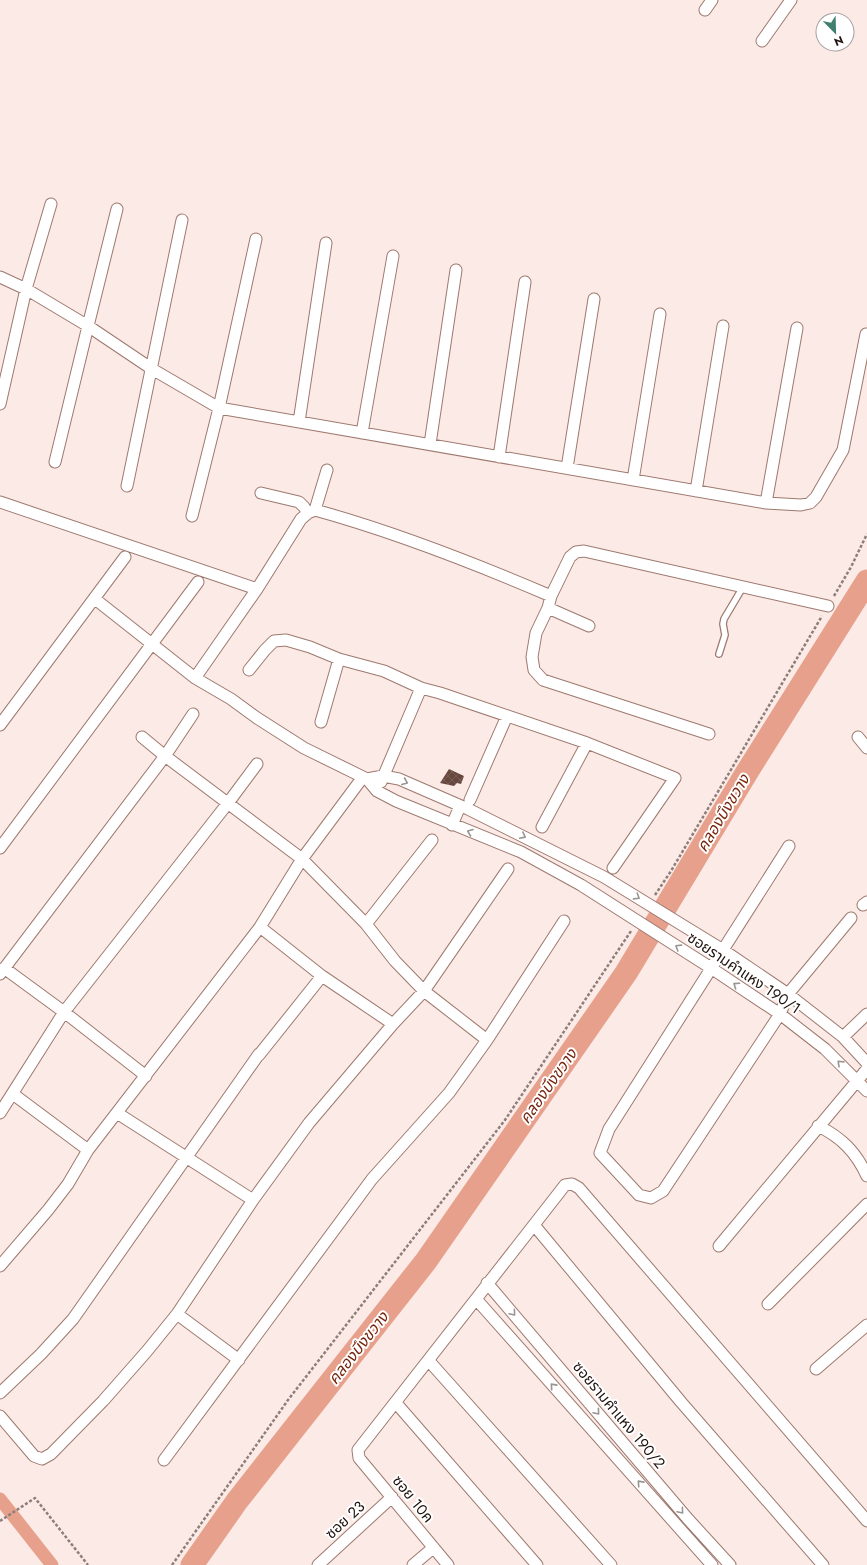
<svg xmlns="http://www.w3.org/2000/svg" width="867" height="1565" font-family="Jost,'Noto Sans Thai',sans-serif">
<style>
.lines{fill:none;stroke-linecap:round;stroke-linejoin:round}
.canal{stroke:#e6a08c;stroke-width:13}
.river{stroke:#e6a08c;stroke-width:23}
.building{fill:url(#building-cross-hatch)}
.lane-casing{stroke:#9e796f;stroke-width:8}
.street-casing{stroke:#9e796f;stroke-width:13}
.path{stroke:#8e7e7a;stroke-width:2.5;stroke-dasharray:3 2;stroke-linecap:butt}
.lane{stroke:#fff;stroke-width:5.5}
.street{stroke:#fff;stroke-width:11}
.oneway{stroke:#9a9492}
.labels{text-anchor:middle;dominant-baseline:central;stroke-width:4;stroke-linejoin:round;paint-order:stroke}
.street-label{font-size:15px;fill:#1f110d;stroke:#fff}
.water-label{font-size:16px;font-style:italic;fill:#77250c;stroke:#fff}
</style>
<defs>
<pattern id="building-cross-hatch" width="8" height="8" patternUnits="userSpaceOnUse"><rect width="8" height="8" fill="#68473e"/><path d="M0 0l8 8M0 8l8-8" fill="none" stroke="#795e56"/></pattern>
</defs>
<rect width="100%" height="100%" fill="#fbeae5"/>
<g class="lines">
<!-- canal -->
<path class="canal" d="M 0,1499 L 52,1565"/>
<!-- river -->
<path class="river" d="M 192,1565 L 237,1501 L 426,1261 L 626,973 L 747,772 L 867,581"/>
</g>
<!-- building -->
<path class="building" d="M 449,769 L 464,776 L 461,784 L 457,783 L 454,786 L 440,783 Z"/>
<g class="lines">
<!-- lane casing -->
<g class="lane-casing">
<path id="lane" d="M 719,654 L 725,635 L 723,624 L 724,619 L 743,587"/>
</g>
<!-- street casing -->
<g class="street-casing">
<path id="street" d="M 705,10 L 712,0
M 762,41 L 791,0
M 117,209 L 88,326 L 152,369 L 219,408 L 766,503 L 801,505 L 810,503 L 816,497 L 843,450 L 866,334
M 0,277 L 26,289 L 88,326 L 55,462
M 0,404 L 26,289 L 51,204
M 299,422 L 326,243
M 362,433 L 393,256
M 430,444 L 456,270
M 499,457 L 525,282
M 567,468 L 594,299
M 633,480 L 660,314
M 127,486 L 182,220
M 696,491 L 723,326
M 261,493 L 299,502 L 304,507 L 308,513
M 0,502 L 257,589
M 766,503 L 797,328
M 315,510 L 327,470
M 192,516 L 219,408 L 256,239
M 95,599 L 195,678 L 231,699 L 257,718 L 304,748 L 367,779 L 377,791 L 396,801 L 521,852 L 581,885 L 711,968 L 780,1014 L 825,1049 L 867,1091
M 548,608 L 589,626
M 249,670 L 265,650 L 274,641 L 286,640 L 310,647 L 339,659 L 384,671 L 421,688 L 440,693 L 587,743 L 675,778 L 613,868
M 195,678 L 257,589 L 301,519 L 308,513 L 315,510 C 395,532 474,563 551,596
M 193,714 L 165,756 L 302,859 L 366,924 L 395,961 L 424,991 L 487,1040
M 321,722 L 339,659
M 0,725 L 125,557
M 709,734 L 543,680 L 534,670 L 532,657 L 536,633 L 548,608 L 551,596 L 570,557 L 576,552 L 584,551 L 828,606
M 858,737 L 867,748
M 367,779 L 383,776 L 399,779 L 468,809 L 604,877 L 723,950 L 788,994 L 843,1037 L 867,1063
M 381,782 L 421,688
M 470,800 L 507,716
M 452,825 L 460,806
M 542,827 L 587,743
M 789,846 L 609,1129 L 600,1153 L 639,1195 L 651,1198 L 663,1191 L 780,1014 L 788,994 L 851,918
M 0,848 L 198,582
M 863,905 L 867,902
M 366,924 L 432,840
M 260,927 L 322,976 L 393,1024
M 4,968 L 64,1012 L 146,1076
M 0,974 L 165,756 L 142,737
M 843,1037 L 867,1014
M 259,1055 L 322,976
M 13,1094 L 88,1150
M 0,1113 L 64,1012 L 228,803 L 257,764
M 117,1113 L 253,1200
M 818,1126 C 841,1137 856,1152 867,1176
M 534,1225 L 681,1402 L 823,1565
M 719,1246 L 867,1069
M 0,1266 L 48,1210 L 68,1184 L 88,1150 L 260,927 L 302,859 L 363,777
M 487,1283 L 688,1519 L 730,1565
M 476,1299 L 712,1565
M 768,1304 L 867,1204
M 177,1314 L 239,1360
M 429,1361 L 611,1565
M 816,1369 L 867,1325
M 0,1393 L 41,1354 L 73,1319 L 259,1054
M 396,1403 L 537,1565
M 0,1416 L 34,1456 L 42,1459 L 51,1454 L 103,1401 L 147,1351 L 177,1314 L 253,1200 L 309,1123 L 393,1024 L 424,991 L 508,869
M 164,1460 L 372,1179 L 449,1093 L 487,1040 L 564,921
M 318,1565 L 392,1497
M 413,1565 L 433,1548
M 448,1565 L 359,1458 L 358,1450 L 565,1185 L 572,1184 L 579,1188 L 867,1521"/>
</g>
<!-- path -->
<path class="path" d="M 834,596 L 851,567 L 867,534
M 655,895 L 671,871 L 822,616
M 0,1521 L 35,1498 L 88,1565
M 172,1565 L 288,1400 L 505,1120 L 631,931"/>
<!-- lane -->
<use href="#lane" class="lane"/>
<!-- street -->
<use href="#street" class="street"/>
</g>
<!-- one-way arrows -->
<defs><path id="oneway-chevron" d="M-2-3.5L2.5 0L-2 3.5" fill="none" stroke-width="1.6" stroke-linecap="round" stroke-linejoin="round"/></defs>
<g class="oneway">
<use href="#oneway-chevron" transform="translate(405 782) rotate(23)"/>
<use href="#oneway-chevron" transform="translate(470 832) rotate(-159)"/>
<use href="#oneway-chevron" transform="translate(523 836) rotate(27)"/>
<use href="#oneway-chevron" transform="translate(637 897) rotate(32)"/>
<use href="#oneway-chevron" transform="translate(678 947) rotate(-148)"/>
<use href="#oneway-chevron" transform="translate(736 985) rotate(-146)"/>
<use href="#oneway-chevron" transform="translate(840 1063) rotate(-136)"/>
<use href="#oneway-chevron" transform="translate(513 1313) rotate(50)"/>
<use href="#oneway-chevron" transform="translate(553 1386) rotate(-132)"/>
<use href="#oneway-chevron" transform="translate(597 1412) rotate(50)"/>
<use href="#oneway-chevron" transform="translate(640 1483) rotate(-132)"/>
<use href="#oneway-chevron" transform="translate(681 1511) rotate(50)"/>
</g>
<g class="labels">
<!-- street labels -->
<g class="street-label">
<text transform="translate(744 973) rotate(34)">ซอยรามคำแหง 190/1</text>
<text transform="translate(619 1415) rotate(50)">ซอยรามคำแหง 190/2</text>
<text transform="translate(413 1499) rotate(51)">ซอย 10ค</text>
<text transform="translate(345 1520) rotate(-43)">ซอย 23</text>
</g>
<!-- water labels -->
<g class="water-label">
<text transform="translate(723 813) rotate(-59)">คลองบึงขวาง</text>
<text transform="translate(548 1086) rotate(-55)">คลองบึงขวาง</text>
<text transform="translate(358 1348) rotate(-52)">คลองบึงขวาง</text>
</g>
</g>
<!-- north arrow -->
<g transform="translate(835 32) rotate(157)"><circle r="19" fill="#ffffff" stroke="#a5a09e"/>
<path d="M0-3L7 15L0 10L-7 15Z" fill="#41806e"/>
<text y="-6" font-size="11" font-weight="bold" text-anchor="middle" fill="#1f110d">N</text>
</g>
</svg>
